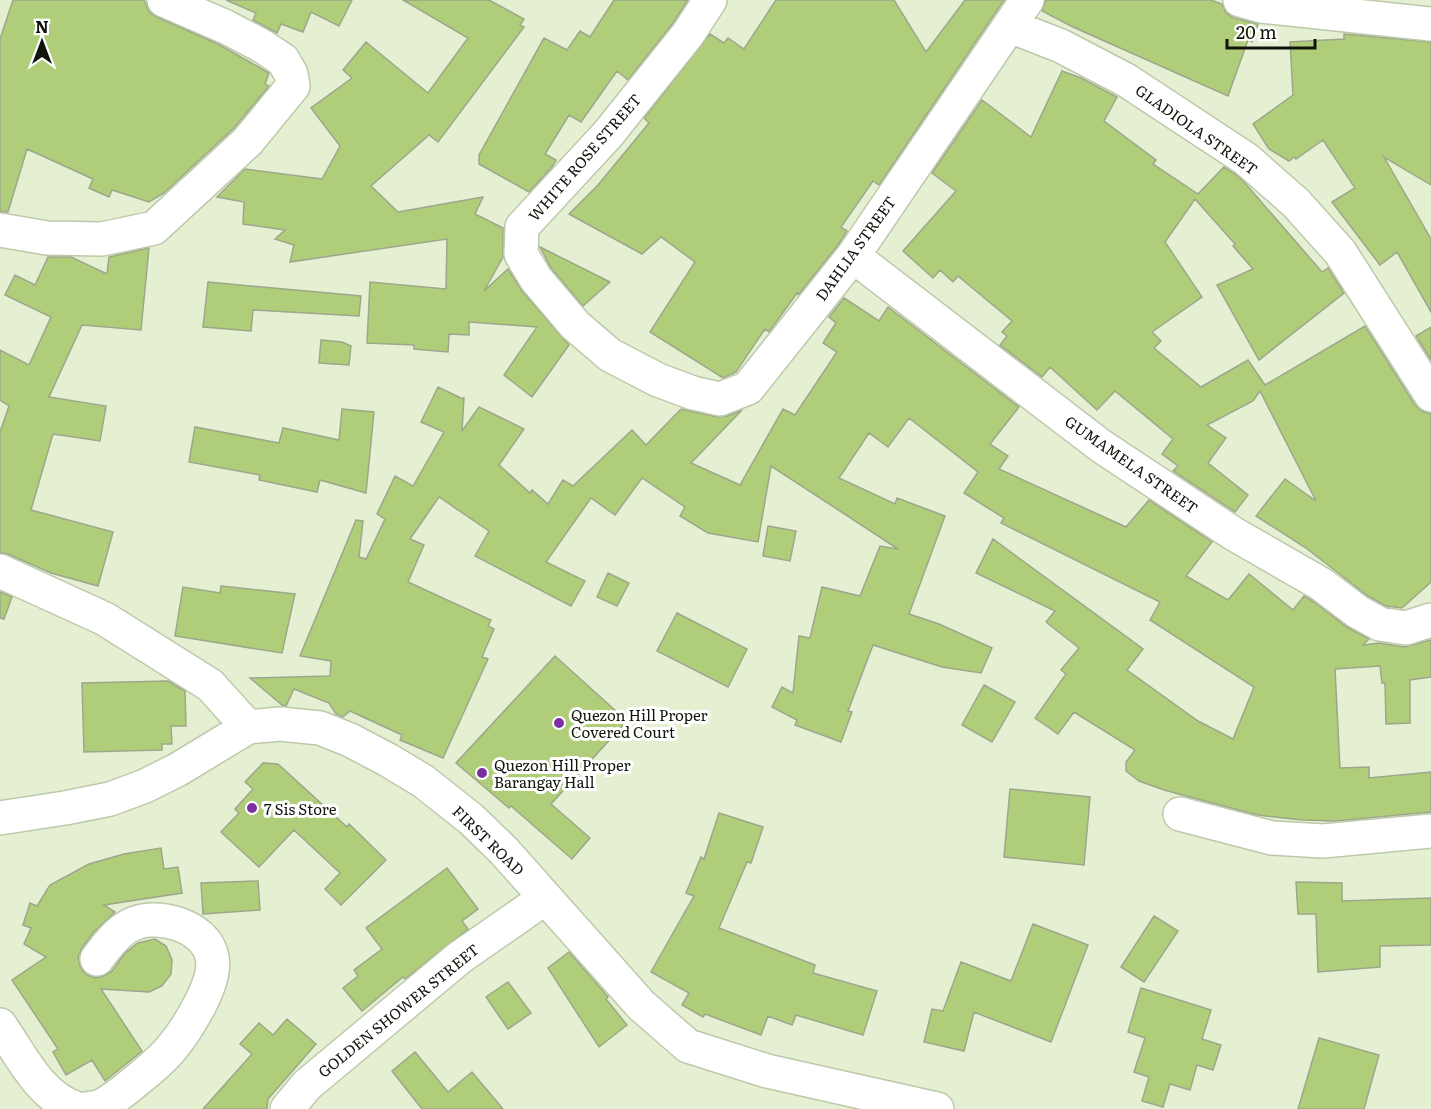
<svg xmlns="http://www.w3.org/2000/svg" width="1431" height="1109" font-family="Literata,serif">
<style>
.building{fill:#b0cd79;stroke:#9ca78b;stroke-width:1.5}
.lines{fill:none;stroke-linecap:round;stroke-linejoin:round}
.minor-casing{stroke:#bec9ac;stroke-width:36}
.minor{stroke:#fff;stroke-width:33}
.poi-dot{fill:#7c2fa0;stroke:#fff;stroke-width:2}
.labels{text-anchor:middle;dominant-baseline:central;stroke-width:6;stroke-linejoin:round;paint-order:stroke}
.street-label{font-size:15px;fill:#10140a;stroke:#fff}
.poi-label{font-size:15px;fill:#10140a;stroke:#fff;text-anchor:start}
</style>
<rect width="100%" height="100%" fill="#e5f0d3"/>
<!-- building -->
<path class="building" d="M 13,0 L 144,0 L 149,12 L 157,17 L 218,44 L 269,73 L 265,84 L 269,86 L 234,128 L 164,193 L 149,202 L 112,190 L 109,197 L 89,188 L 93,179 L 27,149 L 8,212 L 0,212 L 0,39 Z
M 226,0 L 352,0 L 339,26 L 311,12 L 303,32 L 281,24 L 277,33 L 253,20 L 256,13 Z
M 403,0 L 489,0 L 524,19 L 520,25 L 524,27 L 438,142 L 429,135 L 371,186 L 398,212 L 483,197 L 475,214 L 503,228 L 503,257 L 484,291 L 508,269 L 522,291 L 569,345 L 532,397 L 504,375 L 537,327 L 469,322 L 469,335 L 449,334 L 448,352 L 414,349 L 414,345 L 367,343 L 370,282 L 446,289 L 447,239 L 290,262 L 294,245 L 275,239 L 285,230 L 243,224 L 244,202 L 217,197 L 245,169 L 322,179 L 340,146 L 311,108 L 352,78 L 343,70 L 366,42 L 428,93 L 468,38 Z
M 614,0 L 688,0 L 673,23 L 628,80 L 617,71 L 581,122 L 569,115 L 545,154 L 556,160 L 552,167 L 529,192 L 479,164 L 479,155 L 544,38 L 567,50 L 580,31 L 590,37 Z
M 776,0 L 894,0 L 926,52 L 965,0 L 1004,0 L 879,185 L 873,181 L 841,227 L 847,231 L 838,245 L 799,294 L 797,293 L 769,332 L 765,329 L 736,372 L 723,378 L 650,332 L 695,262 L 661,237 L 642,254 L 569,214 L 598,185 L 649,123 L 644,118 L 710,34 L 724,43 L 728,38 L 744,49 Z
M 1046,0 L 1211,0 L 1222,4 L 1226,13 L 1234,18 L 1258,24 L 1252,42 L 1248,40 L 1228,96 L 1073,27 L 1042,11 Z
M 1344,34 L 1431,42 L 1431,185 L 1384,157 L 1431,239 L 1431,312 L 1397,252 L 1380,265 L 1332,202 L 1355,188 L 1323,140 L 1296,159 L 1294,157 L 1289,161 L 1269,149 L 1253,124 L 1293,95 L 1290,42 L 1344,39 Z
M 1062,71 L 1081,78 L 1117,97 L 1104,121 L 1156,160 L 1153,164 L 1198,194 L 1224,167 L 1235,174 L 1244,182 L 1322,272 L 1328,268 L 1344,293 L 1259,360 L 1217,285 L 1253,269 L 1233,246 L 1235,244 L 1195,199 L 1165,242 L 1202,297 L 1152,332 L 1161,341 L 1154,348 L 1201,387 L 1248,360 L 1265,385 L 1365,326 L 1415,405 L 1422,411 L 1431,414 L 1431,582 L 1402,608 L 1386,606 L 1368,596 L 1306,548 L 1256,516 L 1285,479 L 1316,501 L 1260,391 L 1253,401 L 1207,425 L 1226,438 L 1208,463 L 1248,495 L 1235,512 L 1173,471 L 1178,466 L 1162,454 L 1173,439 L 1115,391 L 1097,410 L 1050,367 L 1042,377 L 1000,345 L 1007,336 L 1002,332 L 1012,321 L 958,276 L 953,282 L 940,270 L 933,278 L 903,251 L 956,191 L 932,173 L 982,100 L 1031,137 Z
M 540,247 L 610,282 L 583,306 L 551,268 Z
M 149,248 L 141,330 L 82,325 L 49,397 L 106,406 L 100,441 L 53,434 L 31,510 L 113,532 L 98,586 L 51,573 L 8,554 L 0,553 L 0,432 L 9,406 L 0,400 L 0,350 L 29,365 L 51,317 L 5,295 L 15,275 L 35,285 L 48,257 L 71,257 L 107,274 L 109,257 Z
M 208,282 L 361,296 L 359,316 L 253,310 L 251,331 L 203,327 Z
M 844,298 L 879,321 L 888,307 L 1019,407 L 990,444 L 1008,456 L 999,469 L 1126,527 L 1149,500 L 1212,542 L 1186,576 L 1228,600 L 1249,574 L 1293,610 L 1304,596 L 1311,600 L 1347,627 L 1369,639 L 1363,645 L 1379,643 L 1404,647 L 1431,640 L 1431,677 L 1410,680 L 1410,723 L 1386,724 L 1385,683 L 1382,683 L 1380,666 L 1335,669 L 1340,768 L 1369,767 L 1369,778 L 1431,772 L 1431,812 L 1335,821 L 1302,820 L 1257,815 L 1164,790 L 1139,781 L 1126,771 L 1126,762 L 1135,750 L 1074,712 L 1058,734 L 1035,718 L 1066,674 L 1061,670 L 1079,648 L 1046,622 L 1055,611 L 976,573 L 993,539 L 1143,649 L 1127,670 L 1198,721 L 1233,739 L 1254,687 L 1150,620 L 1160,602 L 1001,523 L 1004,518 L 964,493 L 978,472 L 909,418 L 888,447 L 869,433 L 839,478 L 895,504 L 897,498 L 945,516 L 909,614 L 939,624 L 992,648 L 981,673 L 942,667 L 873,645 L 848,711 L 852,712 L 841,742 L 795,725 L 797,720 L 772,707 L 782,687 L 793,693 L 799,636 L 810,638 L 822,587 L 860,596 L 880,546 L 898,549 L 771,466 L 758,542 L 708,533 L 680,516 L 685,507 L 642,478 L 615,515 L 591,498 L 546,562 L 585,581 L 571,606 L 475,556 L 489,531 L 439,497 L 410,539 L 424,545 L 408,582 L 491,620 L 488,626 L 494,629 L 482,657 L 488,659 L 443,758 L 400,740 L 402,735 L 350,711 L 343,717 L 336,714 L 329,703 L 294,689 L 286,706 L 282,705 L 250,678 L 330,676 L 331,661 L 300,656 L 356,520 L 363,521 L 359,557 L 366,559 L 385,519 L 377,514 L 395,476 L 413,486 L 444,432 L 421,422 L 438,387 L 463,399 L 464,397 L 462,431 L 479,407 L 524,429 L 499,465 L 530,493 L 532,490 L 548,504 L 563,480 L 573,486 L 632,430 L 646,445 L 681,409 L 717,417 L 727,416 L 742,410 L 691,463 L 740,485 L 783,409 L 795,415 L 837,352 L 823,343 L 836,323 L 829,317 Z
M 1431,327 L 1431,360 L 1416,336 Z
M 321,340 L 342,342 L 351,346 L 349,365 L 319,363 Z
M 342,409 L 374,412 L 366,493 L 320,480 L 317,492 L 259,480 L 260,475 L 189,462 L 195,427 L 279,443 L 283,428 L 339,440 Z
M 768,526 L 796,531 L 790,561 L 763,556 Z
M 608,573 L 629,583 L 617,606 L 597,597 Z
M 221,586 L 295,594 L 282,653 L 175,636 L 183,587 L 220,593 Z
M 0,592 L 12,597 L 4,619 L 0,618 Z
M 677,613 L 747,649 L 728,687 L 657,651 Z
M 555,656 L 627,721 L 551,804 L 590,838 L 572,859 L 511,806 L 509,808 L 456,763 Z
M 168,681 L 185,691 L 186,726 L 171,726 L 172,744 L 162,744 L 162,750 L 84,752 L 82,683 Z
M 984,685 L 1015,702 L 992,742 L 962,725 Z
M 263,763 L 278,764 L 347,827 L 349,824 L 386,860 L 341,905 L 325,889 L 340,873 L 294,830 L 259,867 L 221,832 L 239,813 L 235,809 L 253,789 L 245,782 Z
M 1010,789 L 1090,797 L 1084,865 L 1004,857 Z
M 719,813 L 763,827 L 751,863 L 747,862 L 719,928 L 815,965 L 813,973 L 877,991 L 863,1035 L 796,1015 L 792,1025 L 768,1016 L 761,1035 L 705,1014 L 703,1017 L 682,1005 L 689,993 L 651,972 L 694,896 L 686,893 L 701,857 L 704,859 Z
M 161,848 L 164,869 L 178,867 L 182,893 L 104,905 L 115,912 L 93,933 L 82,948 L 78,957 L 80,966 L 85,974 L 95,978 L 104,976 L 112,971 L 125,953 L 138,943 L 155,939 L 166,946 L 172,960 L 171,974 L 162,986 L 149,992 L 101,989 L 142,1051 L 105,1081 L 92,1060 L 66,1075 L 53,1052 L 58,1049 L 12,980 L 46,957 L 24,944 L 31,928 L 23,925 L 30,903 L 37,906 L 50,885 L 89,864 L 124,854 Z
M 447,868 L 478,909 L 462,921 L 468,929 L 405,979 L 403,977 L 362,1011 L 343,988 L 358,976 L 354,970 L 382,949 L 366,928 Z
M 258,881 L 260,910 L 203,914 L 201,883 Z
M 1296,882 L 1342,883 L 1342,901 L 1431,898 L 1431,945 L 1380,946 L 1380,967 L 1318,972 L 1316,914 L 1298,914 Z
M 1154,916 L 1178,931 L 1144,982 L 1121,967 Z
M 1033,924 L 1088,945 L 1051,1042 L 974,1012 L 964,1051 L 924,1042 L 932,1009 L 943,1011 L 961,962 L 1011,981 Z
M 569,952 L 603,991 L 608,997 L 606,999 L 627,1025 L 599,1047 L 548,968 Z
M 508,982 L 531,1013 L 508,1029 L 486,997 Z
M 1141,988 L 1211,1010 L 1202,1039 L 1221,1045 L 1213,1070 L 1197,1065 L 1190,1090 L 1170,1084 L 1163,1107 L 1142,1101 L 1149,1077 L 1134,1072 L 1145,1038 L 1128,1032 Z
M 287,1019 L 316,1044 L 268,1099 L 267,1109 L 203,1109 L 252,1054 L 240,1044 L 259,1023 L 273,1035 Z
M 1319,1038 L 1379,1055 L 1364,1109 L 1298,1109 Z
M 415,1052 L 448,1092 L 472,1072 L 503,1109 L 422,1109 L 392,1071 Z"/>
<g class="lines">
<!-- minor casing -->
<g class="minor-casing">
<path id="minor" d="M 710,0 L 688,34 L 608,134 L 522,227 L 521,254 L 536,279 L 575,325 L 610,355 L 658,380 L 693,393 L 720,399 L 748,388 L 853,256 L 1027,0
M 1240,0 L 1261,6 L 1431,24
M 1010,26 L 1061,46 L 1126,80 L 1246,159 L 1296,203 L 1340,252 L 1431,395
M 0,230 L 47,238 L 102,239 L 154,228 L 248,141 L 293,86 L 291,74 L 283,60 L 262,46 L 226,27 L 164,0
M 853,256 L 1101,446 L 1234,534 L 1321,584 L 1358,612 L 1380,624 L 1406,628 L 1431,620
M 0,571 L 105,619 L 210,685 L 248,727
M 1180,814 L 1272,838 L 1323,841 L 1431,831
M 0,818 L 65,808 L 110,799 L 145,786 L 177,770 L 248,727 L 280,724 L 320,728 L 350,740 L 388,760 L 423,781 L 471,819 L 504,851 L 641,1005 L 688,1046 L 767,1071 L 937,1109
M 0,1025 C 21,1055 40,1098 78,1109
M 85,1109 C 91,1108 98,1108 103,1105 C 118,1097 159,1063 170,1050 C 186,1031 218,982 212,957 C 206,925 154,911 129,926 C 116,933 106,947 97,959
M 287,1109 L 307,1085 L 459,958 L 545,898"/>
</g>
<!-- minor -->
<use href="#minor" class="minor"/>
</g>
<!-- markers -->
<g class="poi-dot">
<circle cx="559" cy="723" r="6"/>
<circle cx="482" cy="773" r="6"/>
<circle cx="252" cy="808" r="6"/>
</g>
<g class="labels">
<!-- street labels -->
<g class="street-label">
<text transform="translate(1197 129) rotate(35)">GLADIOLA STREET</text>
<text transform="translate(584 157) rotate(-49)">WHITE ROSE STREET</text>
<text transform="translate(855 248) rotate(-54)">DAHLIA STREET</text>
<text transform="translate(1132 464) rotate(35)">GUMAMELA STREET</text>
<text transform="translate(489 840) rotate(44)">FIRST ROAD</text>
<text transform="translate(398 1010) rotate(-39)">GOLDEN SHOWER STREET</text>
</g>
<!-- poi labels -->
<g class="poi-label">
<text x="571" y="714">Quezon Hill Proper<tspan x="571" dy="17">Covered Court</tspan></text>
<text x="494" y="764">Quezon Hill Proper<tspan x="494" dy="17">Barangay Hall</tspan></text>
<text x="264" y="808">7 Sis Store</text>
</g>
</g>
<!-- north arrow -->
<g transform="translate(42 42)" stroke="#ffffff" stroke-width="4.5" paint-order="stroke">
<path d="M0-4.5L10 22L0 15L-10 22Z" fill="#10140a"/>
<text y="-9" font-size="16" font-weight="bold" text-anchor="middle" fill="#10140a">N</text>
</g>
<!-- scale -->
<path d="M1227 39v9h88v-9" fill="none" stroke="#10140a" stroke-width="3"/>
<text x="1236" y="39" font-size="18" fill="#10140a" stroke="#ffffff" stroke-width="4.5" paint-order="stroke">20 m</text>
</svg>
